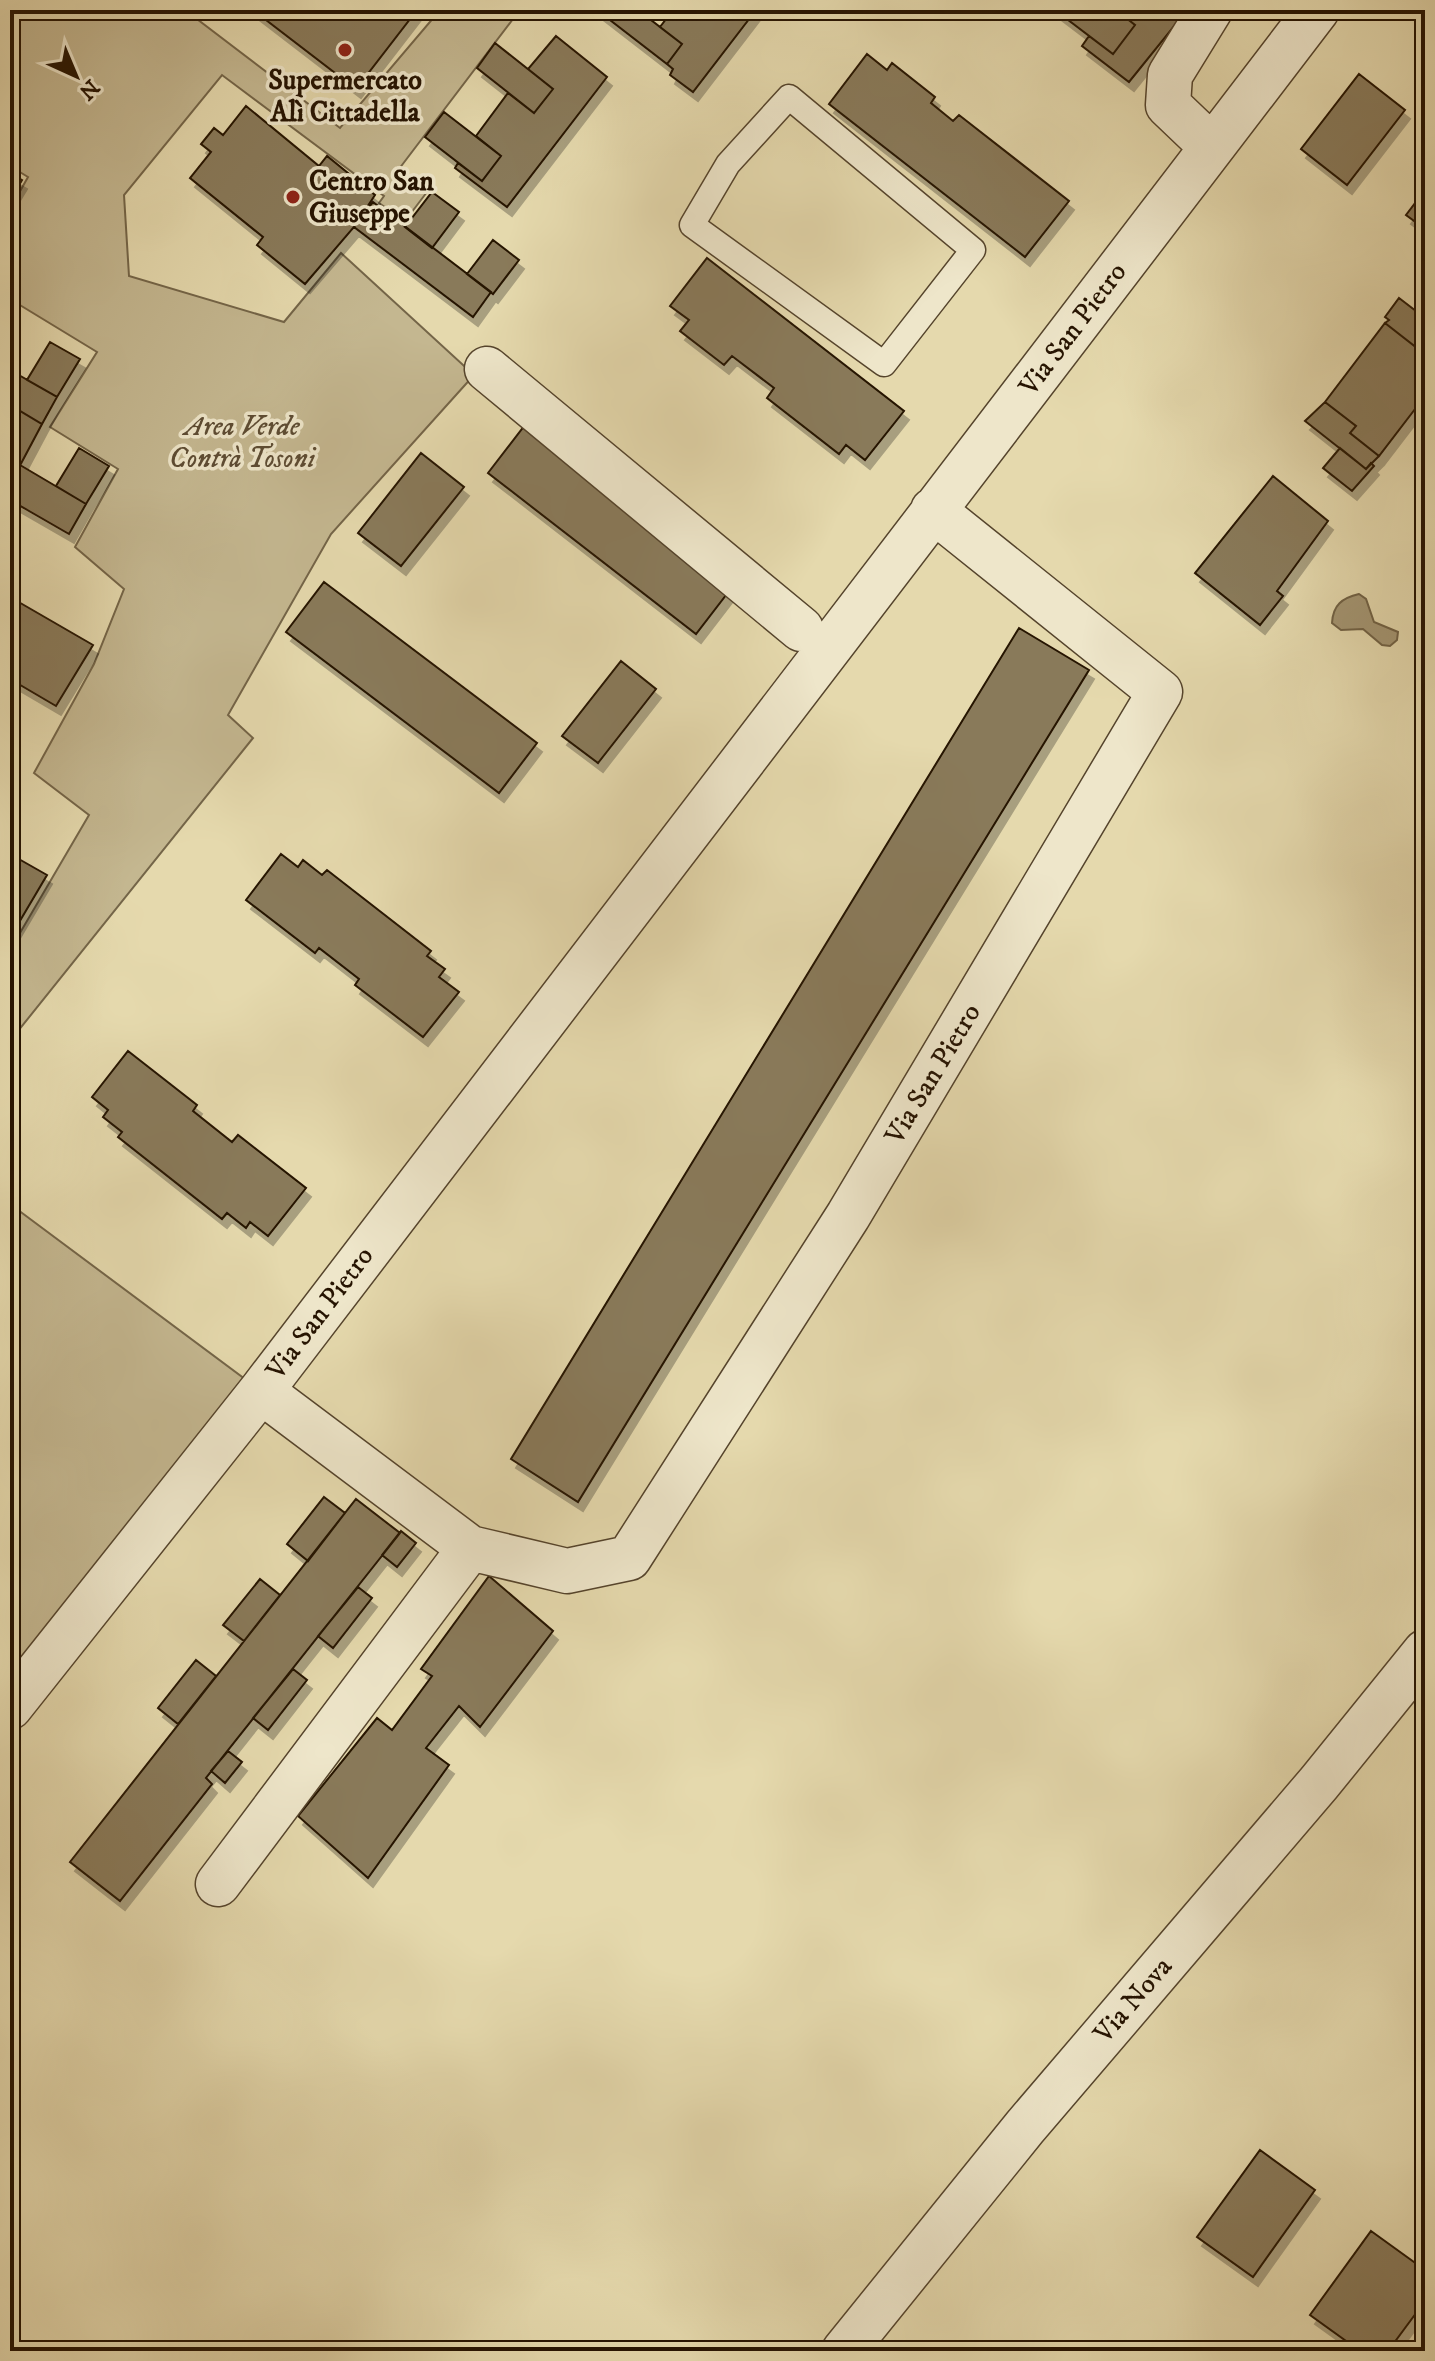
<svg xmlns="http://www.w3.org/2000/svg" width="1435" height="2361" font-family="'IM FELL DW Pica',serif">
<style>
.green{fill:#c4b790;stroke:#746548;stroke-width:2}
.water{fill:#a49673;stroke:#716245;stroke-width:2}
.building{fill:#897a5a;stroke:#251301;stroke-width:2;filter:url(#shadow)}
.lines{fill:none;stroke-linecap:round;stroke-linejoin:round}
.service-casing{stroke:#55442c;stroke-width:27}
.minor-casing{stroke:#55442c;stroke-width:47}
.tertiary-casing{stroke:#55442c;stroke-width:47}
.service{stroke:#eee6ca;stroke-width:24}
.minor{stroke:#eee6ca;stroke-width:44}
.tertiary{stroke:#eee6ca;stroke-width:44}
.poi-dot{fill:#8f2418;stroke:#eee6ca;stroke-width:3}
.labels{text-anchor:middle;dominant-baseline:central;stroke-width:7;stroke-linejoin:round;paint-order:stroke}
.poi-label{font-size:28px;font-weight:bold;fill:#251301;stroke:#eee6ca}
.street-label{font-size:28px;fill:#251301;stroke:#eee6ca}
.park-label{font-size:28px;font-style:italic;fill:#5d4c33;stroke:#eee6ca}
</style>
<defs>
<filter id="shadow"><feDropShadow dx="5" dy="9" stdDeviation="0" flood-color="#0004"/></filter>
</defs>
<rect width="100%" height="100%" fill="#e5d9ad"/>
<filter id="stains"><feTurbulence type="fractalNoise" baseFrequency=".0025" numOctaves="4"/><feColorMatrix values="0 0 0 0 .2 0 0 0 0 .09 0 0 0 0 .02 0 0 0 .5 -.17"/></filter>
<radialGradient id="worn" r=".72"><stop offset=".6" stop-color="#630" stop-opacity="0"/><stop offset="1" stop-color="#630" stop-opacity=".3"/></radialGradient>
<!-- green -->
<path class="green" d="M 10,10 L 197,10 L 193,16 L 340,128 L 440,10 L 509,10 L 516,15 L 399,169 L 427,192 L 405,221 L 379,203 L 384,196 L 222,75 L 124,195 L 129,276 L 284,322 L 341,253 L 474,375 L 331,534 L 228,715 L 253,738 L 10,1041 L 10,950 L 89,815 L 34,773 L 94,664 L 124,589 L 75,547 L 118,469 L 50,427 L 97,352 L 10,299 L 10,209 L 28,177 L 10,166 Z
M 10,1204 L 261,1391 L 10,1707 Z"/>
<!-- water -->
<path class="water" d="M 1359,594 L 1366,599 L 1374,622 L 1398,632 L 1397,640 L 1390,646 L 1382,645 L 1363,629 L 1341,630 L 1332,623 C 1333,605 1342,598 1359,594 Z"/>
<!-- building -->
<path class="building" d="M 253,10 L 417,10 L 356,89 Z
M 597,10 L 638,10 L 682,44 L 667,64 Z
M 673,10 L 756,10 L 693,92 L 670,75 L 673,69 L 667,64 L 682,44 L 660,27 Z
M 1055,10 L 1116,10 L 1135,25 L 1113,54 Z
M 1116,10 L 1179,10 L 1184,14 L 1129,82 L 1082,46 L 1089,36 L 1113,54 L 1135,25 Z
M 556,36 L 607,77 L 507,207 L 455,168 L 458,163 L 482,181 L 501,156 L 476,136 L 508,93 L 534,113 L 553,89 L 528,69 Z
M 495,43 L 553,89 L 534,113 L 477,68 Z
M 867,54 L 887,70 L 892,63 L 935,97 L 931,103 L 953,121 L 959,115 L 1069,201 L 1025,257 L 829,104 Z
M 1359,74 L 1405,110 L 1347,185 L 1301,149 Z
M 246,106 L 319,166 L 327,156 L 375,195 L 354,227 L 305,284 L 257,245 L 263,237 L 190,178 L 211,152 L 201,144 L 214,128 L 223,135 Z
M 444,112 L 501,156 L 482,181 L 425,137 Z
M 10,173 L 22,180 L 10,200 Z
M 1425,190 L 1425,229 L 1406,215 Z
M 432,192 L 459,212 L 432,248 L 405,227 Z
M 373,202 L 491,292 L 473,317 L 354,227 Z
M 493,240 L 519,260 L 493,294 L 467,274 Z
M 707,258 L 904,411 L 865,460 L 846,445 L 839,454 L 767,398 L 774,388 L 732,356 L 724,365 L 680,331 L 689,320 L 670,306 Z
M 1399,298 L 1425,318 L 1425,344 L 1422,341 L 1417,348 L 1385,323 L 1389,320 L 1385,317 Z
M 1385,323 L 1417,348 L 1422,341 L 1425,344 L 1425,396 L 1379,456 L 1350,433 L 1356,426 L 1325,402 Z
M 50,342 L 80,359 L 57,397 L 27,380 Z
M 10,370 L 57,397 L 42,424 L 10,405 Z
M 1325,402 L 1356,426 L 1350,433 L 1379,456 L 1366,469 L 1305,421 Z
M 12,406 L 42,424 L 16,473 L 10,469 Z
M 525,425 L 733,586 L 696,634 L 488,473 Z
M 79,448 L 109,466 L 86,504 L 56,486 Z
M 1340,448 L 1366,469 L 1371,463 L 1374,466 L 1352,491 L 1323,468 Z
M 421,453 L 464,487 L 401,566 L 358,533 Z
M 20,465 L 86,504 L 69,534 L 10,500 L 10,469 L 16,473 Z
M 1273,476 L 1328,521 L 1277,591 L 1283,596 L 1260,625 L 1195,573 Z
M 324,582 L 537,743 L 499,793 L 286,632 Z
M 10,597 L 93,645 L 56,706 L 10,679 Z
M 1019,628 L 1089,670 L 578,1502 L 511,1459 Z
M 621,661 L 656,689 L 598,763 L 562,736 Z
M 10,854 L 47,875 L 11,936 L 10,936 Z
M 281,854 L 298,867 L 303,860 L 322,875 L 327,870 L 431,951 L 427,956 L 445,969 L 439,977 L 459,992 L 423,1037 L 355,985 L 359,979 L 319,948 L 315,953 L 246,900 Z
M 128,1051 L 197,1105 L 193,1111 L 232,1142 L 238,1135 L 306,1188 L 268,1236 L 250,1222 L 246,1228 L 227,1213 L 222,1219 L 118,1137 L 122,1132 L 103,1117 L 108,1110 L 92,1097 Z
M 324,1497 L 345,1513 L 308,1561 L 287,1544 Z
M 356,1499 L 400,1533 L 206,1778 L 212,1784 L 120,1901 L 70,1862 Z
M 401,1531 L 416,1543 L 397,1567 L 382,1555 Z
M 489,1576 L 553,1631 L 480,1727 L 459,1706 L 426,1748 L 449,1765 L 368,1878 L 298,1816 L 377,1718 L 392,1730 L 432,1676 L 421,1669 Z
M 260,1579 L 280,1595 L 244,1641 L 223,1625 Z
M 358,1587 L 372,1598 L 333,1648 L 318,1636 Z
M 196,1660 L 216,1676 L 178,1724 L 158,1708 Z
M 293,1669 L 307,1680 L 268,1730 L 253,1718 Z
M 228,1751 L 242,1762 L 225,1783 L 211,1771 Z
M 1260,2150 L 1315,2190 L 1253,2277 L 1197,2237 Z
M 1371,2231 L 1425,2270 L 1425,2301 L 1388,2351 L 1360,2351 L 1310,2315 Z"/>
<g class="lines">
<!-- service casing -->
<g class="service-casing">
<path id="service" d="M 789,97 L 973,250 L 884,364 L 692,225 L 728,164 Z"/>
</g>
<!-- minor casing -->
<g class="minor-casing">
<path id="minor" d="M 1210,10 L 1170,75 L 1168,105 L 1212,147
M 487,369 L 801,629
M 261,1391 L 470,1548 L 567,1571 L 629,1558 L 848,1216 L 1160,692 L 933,510
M 10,1707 L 261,1391 L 1317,10
M 218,1884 L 470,1548"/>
</g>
<!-- tertiary casing -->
<g class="tertiary-casing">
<path id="tertiary" d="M 844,2351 L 1025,2127 L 1319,1783 L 1425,1652"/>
</g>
<!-- service -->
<use href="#service" class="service"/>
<!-- minor -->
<use href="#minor" class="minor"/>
<!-- tertiary -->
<use href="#tertiary" class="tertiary"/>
</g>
<!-- markers -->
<g class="poi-dot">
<circle cx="345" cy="50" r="8"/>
<circle cx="293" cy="197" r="8"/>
</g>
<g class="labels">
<!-- poi labels -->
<g class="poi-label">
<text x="345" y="80">Supermercato<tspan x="345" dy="32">Alì Cittadella</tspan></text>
<text x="309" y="181" text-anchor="start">Centro San<tspan x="309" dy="32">Giuseppe</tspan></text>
</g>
<!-- street labels -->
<g class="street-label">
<text transform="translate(1073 329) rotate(-53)">Via San Pietro</text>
<text transform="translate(933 1074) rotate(-59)">Via San Pietro</text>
<text transform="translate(320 1313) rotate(-53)">Via San Pietro</text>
<text transform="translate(1133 2000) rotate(-49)">Via Nova</text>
</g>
<!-- park labels -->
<g class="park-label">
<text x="242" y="426">Area Verde<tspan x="242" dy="32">Contrà Tosoni</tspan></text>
</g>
</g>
<!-- margin -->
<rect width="1435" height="2361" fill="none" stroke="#e5d9ad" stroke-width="40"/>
<rect x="12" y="12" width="1411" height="2337" fill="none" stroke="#251301" stroke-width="4"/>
<rect x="20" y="20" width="1395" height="2321" fill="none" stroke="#251301" stroke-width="2"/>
<!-- north arrow -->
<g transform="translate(76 76) rotate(136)" stroke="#eee6ca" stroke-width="6" paint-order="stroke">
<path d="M0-6L14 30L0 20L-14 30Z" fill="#251301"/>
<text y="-12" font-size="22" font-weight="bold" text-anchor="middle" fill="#251301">N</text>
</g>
<rect width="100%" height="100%" filter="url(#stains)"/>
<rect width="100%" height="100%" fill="url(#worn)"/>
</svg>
